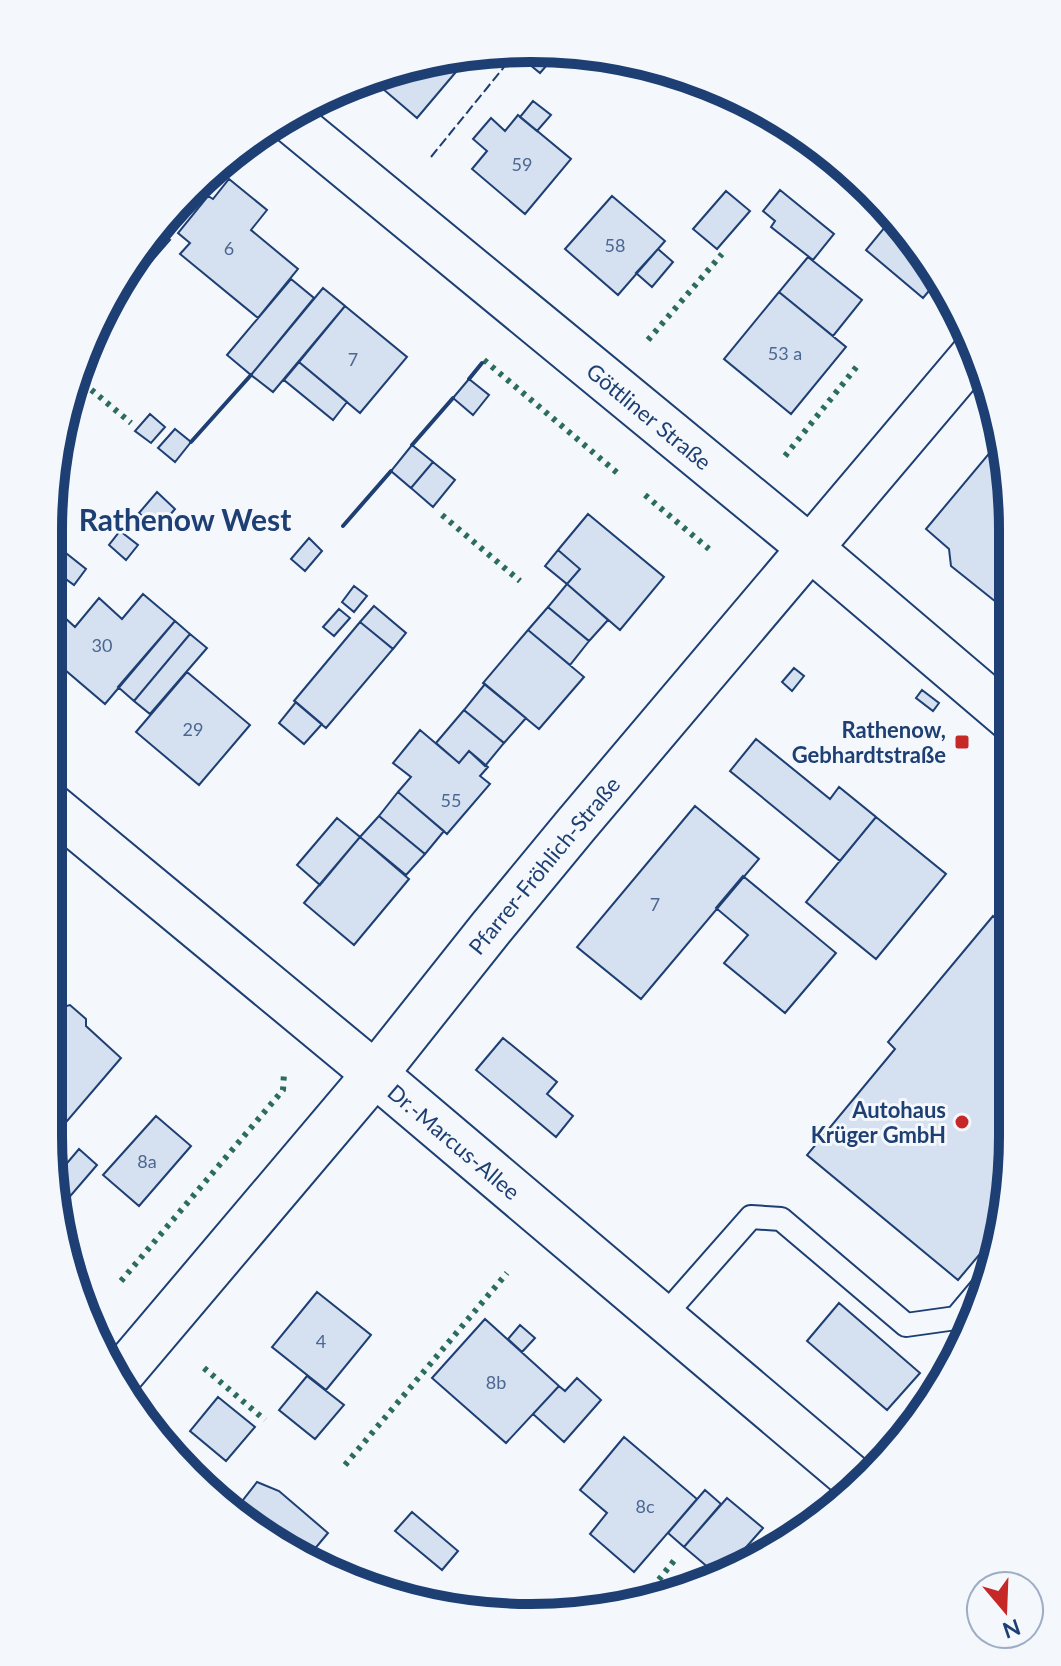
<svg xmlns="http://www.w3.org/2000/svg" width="1061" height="1666" font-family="Lato,sans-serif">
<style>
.building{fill:#d5e0f0;stroke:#1d3f73;stroke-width:2}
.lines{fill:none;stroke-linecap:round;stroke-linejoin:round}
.lane-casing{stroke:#1d3f73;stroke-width:26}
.street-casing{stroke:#1d3f73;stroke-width:48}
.secondary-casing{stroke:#1d3f73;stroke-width:48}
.lane{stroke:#f4f7fb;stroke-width:22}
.street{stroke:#f4f7fb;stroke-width:44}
.secondary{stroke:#f4f7fb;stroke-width:44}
.hedge{stroke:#2c6c60;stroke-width:6;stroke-dasharray:4 6;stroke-linecap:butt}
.fence{stroke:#1d3f73;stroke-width:2;stroke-dasharray:10 4;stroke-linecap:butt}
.wall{stroke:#1d3f73;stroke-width:4}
.poi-dot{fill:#c62828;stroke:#f4f7fb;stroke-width:3}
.labels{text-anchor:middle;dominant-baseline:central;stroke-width:6;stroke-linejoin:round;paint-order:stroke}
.number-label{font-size:18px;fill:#4b6792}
.street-label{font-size:22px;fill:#1d3f73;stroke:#f4f7fb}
.poi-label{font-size:22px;font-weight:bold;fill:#1d3f73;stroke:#f4f7fb;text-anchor:end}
.district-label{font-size:30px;font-weight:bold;fill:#1d3f73;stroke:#f4f7fb}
.rim{fill:none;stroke:#1d3f73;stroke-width:10}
</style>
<rect width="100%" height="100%" fill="#f4f7fb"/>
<!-- building -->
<path class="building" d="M 460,55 L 466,60 L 417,118 L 376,83 Z
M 518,55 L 553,58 L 540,73 Z
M 533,101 L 551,115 L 537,131 L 520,117 Z
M 518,115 L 571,159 L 525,214 L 472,169 L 487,151 L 473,139 L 491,118 L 505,131 Z
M 829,153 L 864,193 L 859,197 L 821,163 Z
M 229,179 L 267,210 L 251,230 L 298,269 L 258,318 L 180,254 L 190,243 L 178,233 L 208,196 L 213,199 Z
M 780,190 L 834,234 L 813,260 L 771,227 L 775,221 L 763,211 Z
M 726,191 L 750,211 L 717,249 L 693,229 Z
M 612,196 L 665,241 L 618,295 L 565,249 Z
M 889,222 L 939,279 L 923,298 L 866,250 Z
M 156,229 L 170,240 L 141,273 L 132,265 L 148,236 Z
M 658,249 L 673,262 L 652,287 L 636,273 Z
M 808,257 L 862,300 L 833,336 L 779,292 Z
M 291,279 L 314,298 L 251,375 L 227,355 Z
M 323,288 L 345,306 L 273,392 L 251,375 Z
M 779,292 L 846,347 L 791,414 L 724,359 Z
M 345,306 L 407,357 L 360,413 L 299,362 Z
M 299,362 L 347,402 L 333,420 L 284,380 Z
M 469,379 L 489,395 L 473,415 L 453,398 Z
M 150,414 L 165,427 L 151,443 L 135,431 Z
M 175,429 L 191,442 L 175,462 L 158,448 Z
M 1002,438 L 1012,498 L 1011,614 L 951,566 L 949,549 L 926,529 Z
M 412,445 L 433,462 L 411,488 L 391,471 Z
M 433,462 L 455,480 L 433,507 L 411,488 Z
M 157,492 L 175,509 L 158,529 L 139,513 Z
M 588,514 L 664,577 L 620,630 L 567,584 L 580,569 L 558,550 Z
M 120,531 L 138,545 L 126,560 L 109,545 Z
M 309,538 L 322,551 L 305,571 L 291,559 Z
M 52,542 L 86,569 L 74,585 L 67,580 L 65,581 L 51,570 Z
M 558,550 L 580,569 L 567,584 L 545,566 Z
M 51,570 L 65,581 L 51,599 Z
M 567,584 L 608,620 L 589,641 L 548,607 Z
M 354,586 L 367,596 L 354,612 L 342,602 Z
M 143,594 L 175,621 L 105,704 L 51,658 L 51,633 L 64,617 L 75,627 L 99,598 L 122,619 Z
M 374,606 L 406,633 L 393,649 L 360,622 Z
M 548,607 L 589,641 L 570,665 L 528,630 Z
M 339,609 L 350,618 L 334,636 L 323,627 Z
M 175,621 L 190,634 L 134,701 L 118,687 Z
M 360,622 L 393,649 L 326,728 L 294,701 Z
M 528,630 L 584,677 L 539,729 L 483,683 Z
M 190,634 L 207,648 L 150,714 L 134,701 Z
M 794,668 L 804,676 L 792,691 L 782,682 Z
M 187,672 L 250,725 L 199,785 L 136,732 Z
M 485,684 L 526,718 L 504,743 L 464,710 Z
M 922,690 L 939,703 L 933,711 L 916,698 Z
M 296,702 L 322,724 L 304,744 L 279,723 Z
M 464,710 L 504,743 L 485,766 L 469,751 L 459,763 L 436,743 Z
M 420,730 L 459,763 L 469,751 L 488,767 L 480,776 L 490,784 L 447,834 L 398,792 L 411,777 L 393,763 Z
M 756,739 L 830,799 L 839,787 L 876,817 L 840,861 L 730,771 Z
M 398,792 L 444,831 L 425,854 L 379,816 Z
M 695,806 L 759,859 L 641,999 L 577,947 Z
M 379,816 L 425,854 L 406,875 L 360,837 Z
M 876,817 L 946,874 L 876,959 L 806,902 Z
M 337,818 L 360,837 L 320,885 L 297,865 Z
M 360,837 L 409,879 L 354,945 L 304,903 Z
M 743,876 L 836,953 L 785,1013 L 724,963 L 748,935 L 716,908 Z
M 993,916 L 1010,930 L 1009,1198 L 1001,1229 L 958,1280 L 807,1155 L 895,1049 L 888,1042 Z
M 58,1003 L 63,1007 L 70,1005 L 86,1019 L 86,1026 L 121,1058 L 56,1134 L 48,1128 L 49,1014 Z
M 503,1038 L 557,1082 L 547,1094 L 573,1116 L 556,1137 L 476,1070 Z
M 156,1116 L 191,1146 L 139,1206 L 103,1175 Z
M 79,1149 L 97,1165 L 60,1208 L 54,1173 L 57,1175 Z
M 317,1292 L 371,1335 L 326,1390 L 272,1347 Z
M 839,1303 L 920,1373 L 887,1410 L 807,1341 Z
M 485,1319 L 559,1386 L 506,1443 L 432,1378 Z
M 520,1325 L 535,1338 L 522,1352 L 508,1339 Z
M 307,1376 L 344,1405 L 315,1439 L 279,1410 Z
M 577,1378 L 601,1400 L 564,1442 L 533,1414 L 559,1386 L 565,1391 Z
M 218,1397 L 255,1427 L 226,1461 L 190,1431 Z
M 624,1437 L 697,1499 L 634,1572 L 590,1534 L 607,1513 L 580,1490 Z
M 257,1482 L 279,1491 L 328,1533 L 308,1557 L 237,1519 L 225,1505 L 231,1498 L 239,1505 Z
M 705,1490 L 721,1504 L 684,1547 L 668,1533 Z
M 727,1498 L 763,1528 L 727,1569 L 716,1574 L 684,1547 Z
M 412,1512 L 458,1551 L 442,1570 L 395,1531 Z"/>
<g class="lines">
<!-- lane casing -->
<g class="lane-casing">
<path id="lane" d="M 663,1317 L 751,1217 L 781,1219 L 906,1325 L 956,1318 L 987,1281"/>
</g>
<!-- street casing -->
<g class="street-casing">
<g id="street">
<path id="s1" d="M 50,805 L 375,1074 L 857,1482"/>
<path id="s2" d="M 117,1379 L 375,1074 L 491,928 L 576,825 L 975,353"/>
</g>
</g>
<!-- secondary casing -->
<g class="secondary-casing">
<g id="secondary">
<path id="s3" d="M 285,116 L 809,547 L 1011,719"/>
</g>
</g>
<!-- lane -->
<use href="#lane" class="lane"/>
<!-- street -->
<use href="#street" class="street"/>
<!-- secondary -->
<use href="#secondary" class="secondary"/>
<!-- hedge -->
<path class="hedge" d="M 648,340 L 722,254
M 484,360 L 621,476
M 76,377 L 131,423
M 785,456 L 858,365
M 645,495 L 709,549
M 442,515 L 520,581
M 121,1281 L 283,1090 L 284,1073
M 204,1368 L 265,1420
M 345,1465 L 507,1273
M 640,1603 L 677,1557"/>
<!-- fence -->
<path class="fence" d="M 431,157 L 504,67"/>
<!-- wall -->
<path class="wall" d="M 469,379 L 482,363
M 191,442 L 251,375
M 412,445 L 453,398
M 343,526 L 391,471"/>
</g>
<!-- markers -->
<g class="poi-dot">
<rect x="954" y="734" width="16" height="16" rx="4"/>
<circle cx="962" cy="1122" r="8"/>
</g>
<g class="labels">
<!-- number labels -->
<g class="number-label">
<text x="522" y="164">59</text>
<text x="615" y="245">58</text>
<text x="229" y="248">6</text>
<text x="785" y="353">53 a</text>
<text x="353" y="359">7</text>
<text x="102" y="645">30</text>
<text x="193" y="729">29</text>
<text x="451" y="800">55</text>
<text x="655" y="904">7</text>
<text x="147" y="1161">8a</text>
<text x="321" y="1341">4</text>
<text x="496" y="1382">8b</text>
<text x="645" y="1506">8c</text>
</g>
<!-- street labels -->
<g class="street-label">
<text stroke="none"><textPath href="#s3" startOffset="472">Göttliner Straße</textPath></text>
<text stroke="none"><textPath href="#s2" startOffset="668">Pfarrer-Fröhlich-Straße</textPath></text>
<text stroke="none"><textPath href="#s1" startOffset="526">Dr.-Marcus-Allee</textPath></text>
</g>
<!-- poi labels -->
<g class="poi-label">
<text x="946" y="729">Rathenow,<tspan x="946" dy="25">Gebhardtstraße</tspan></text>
<text x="946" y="1109">Autohaus<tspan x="946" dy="25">Krüger GmbH</tspan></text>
</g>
<!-- district labels -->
<g class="district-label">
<text x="185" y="519">Rathenow West</text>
</g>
</g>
<!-- crop -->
<path d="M0 0H1061V1666H0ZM530 62H531A468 468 0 0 1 999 530V1136A468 468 0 0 1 531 1604H530A468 468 0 0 1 62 1136V530A468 468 0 0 1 530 62Z" fill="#f4f7fb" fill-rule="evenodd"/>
<path class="rim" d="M530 62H531A468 468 0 0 1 999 530V1136A468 468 0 0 1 531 1604H530A468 468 0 0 1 62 1136V530A468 468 0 0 1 530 62Z"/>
<!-- north arrow -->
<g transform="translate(1005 1610) rotate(161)"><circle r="38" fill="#f4f7fb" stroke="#9eadc5" stroke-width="2"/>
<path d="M0-6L14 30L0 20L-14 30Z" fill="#c62828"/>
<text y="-12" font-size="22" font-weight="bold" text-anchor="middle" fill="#1d3f73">N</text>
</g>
</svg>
